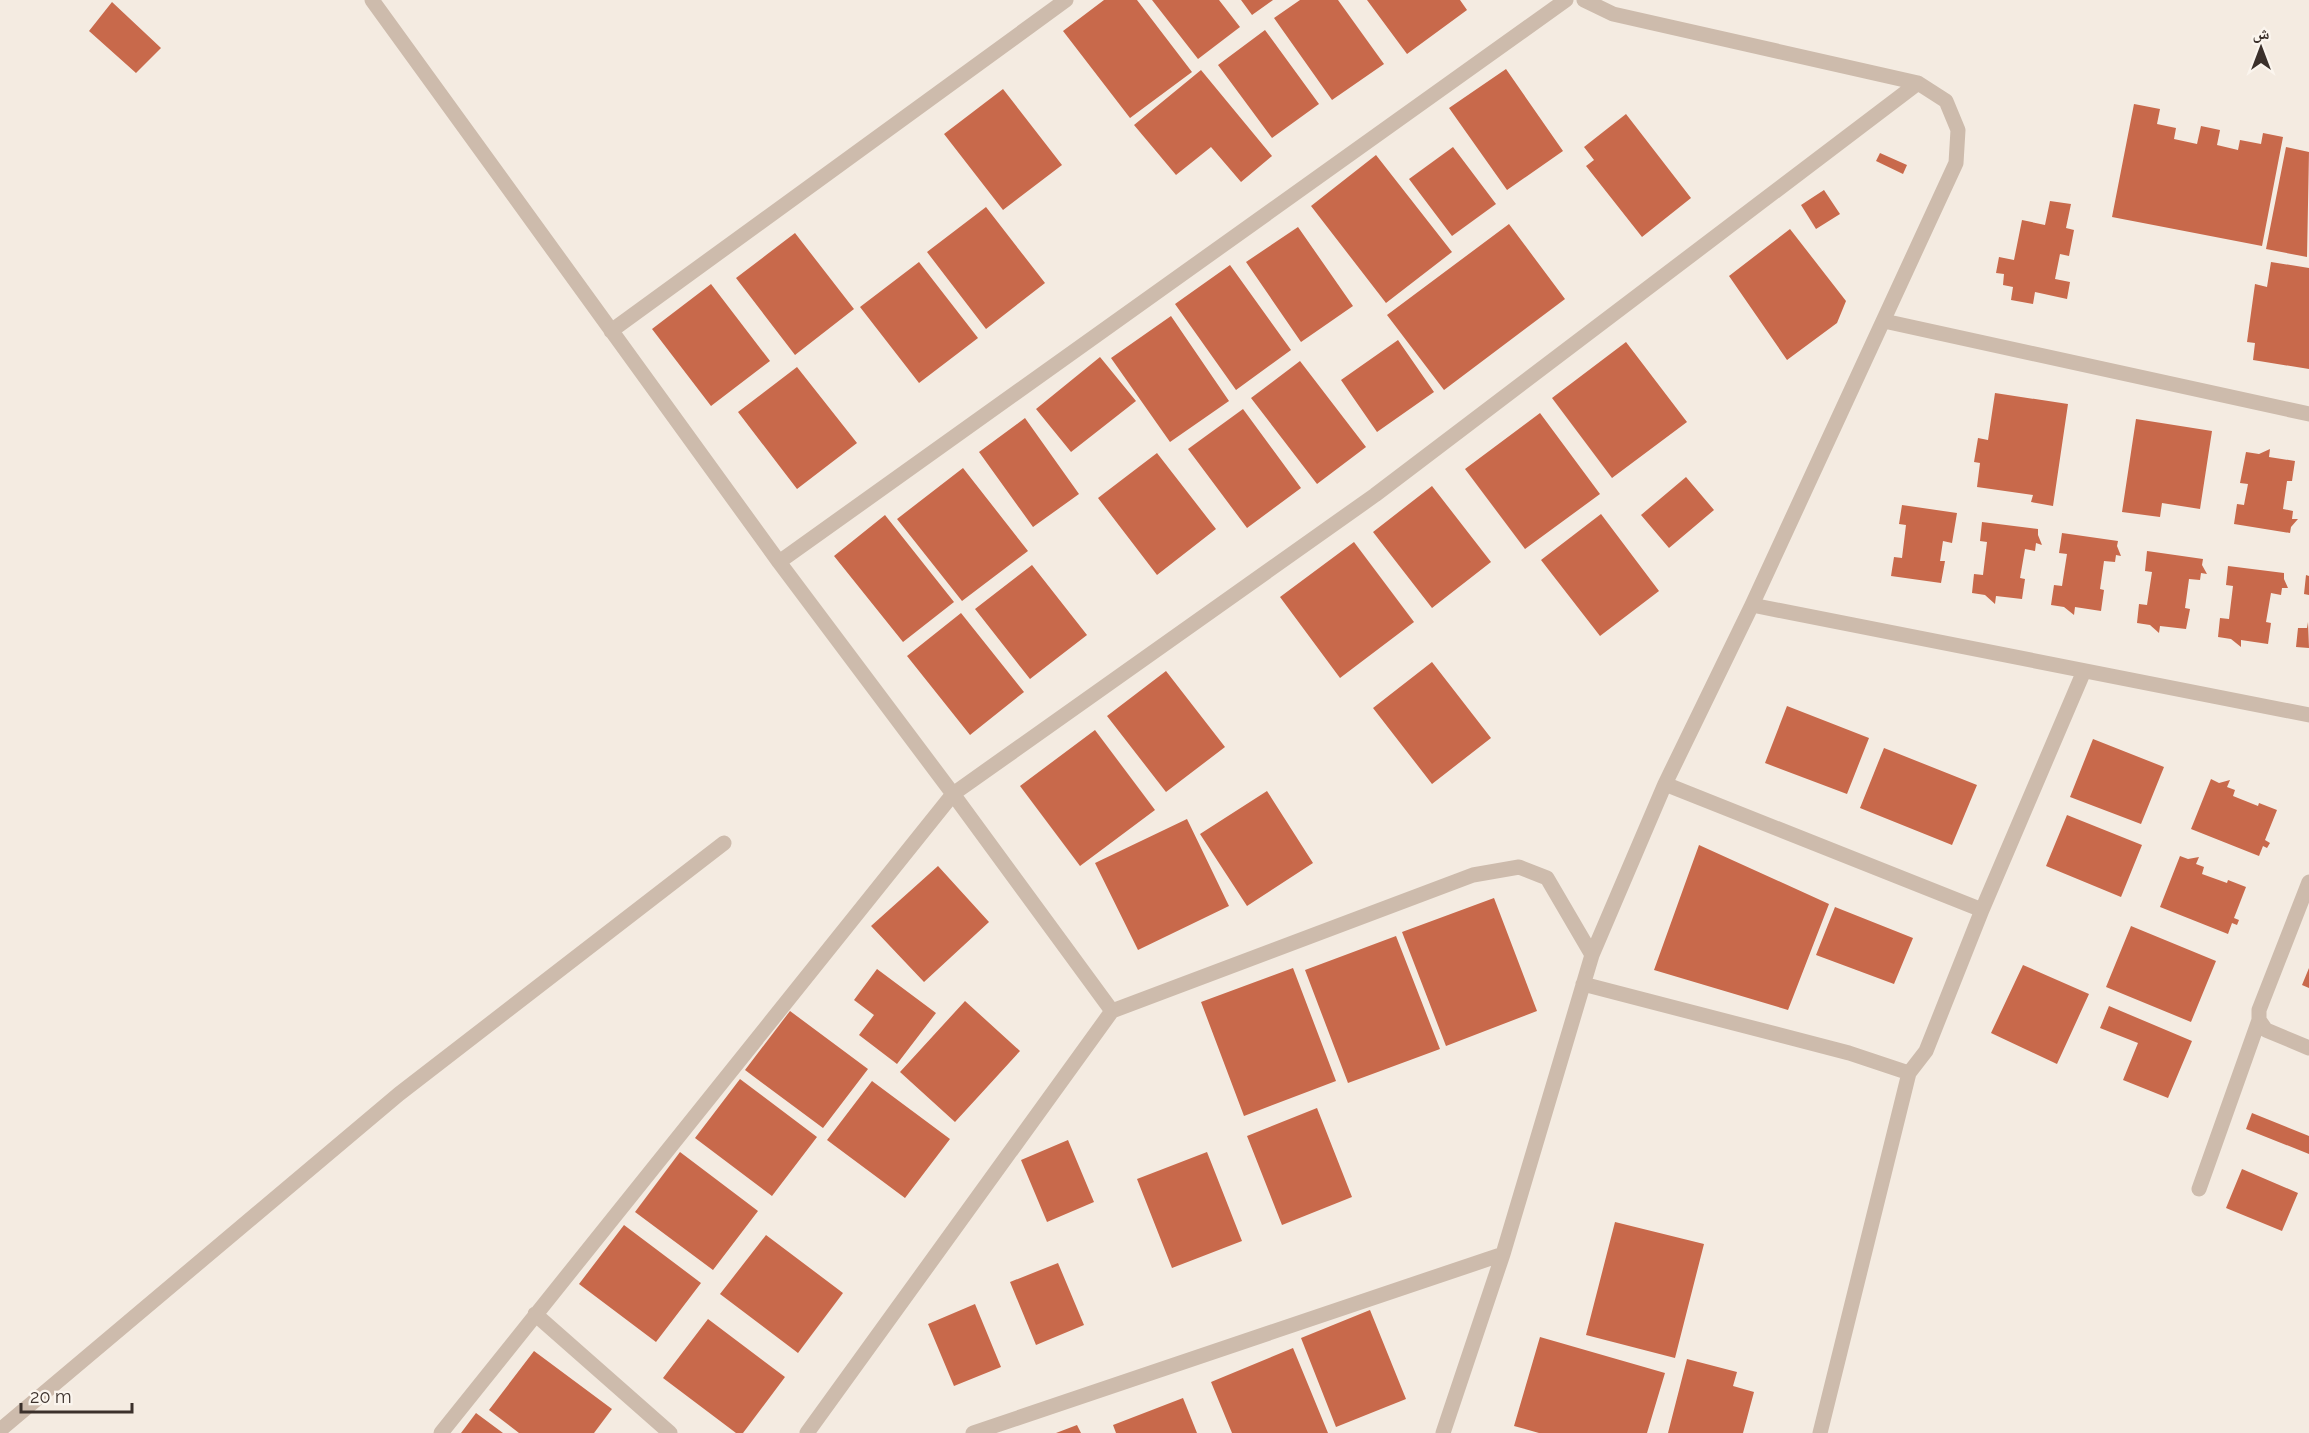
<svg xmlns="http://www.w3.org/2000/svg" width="2309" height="1433" font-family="Raleway,'Noto Naskh Arabic',sans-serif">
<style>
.building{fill:#c8694b}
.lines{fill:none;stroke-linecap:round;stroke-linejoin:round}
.minor{stroke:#cdbbac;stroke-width:15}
</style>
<rect width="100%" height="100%" fill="#f4ebe1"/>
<!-- building -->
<path class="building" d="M 1104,0 L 1137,0 L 1192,72 L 1130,118 L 1063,31 Z
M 1152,0 L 1219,0 L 1240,27 L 1198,59 Z
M 1241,0 L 1273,0 L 1252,15 Z
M 1300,0 L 1338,0 L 1384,64 L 1332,100 L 1274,18 Z
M 1367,0 L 1460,0 L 1467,10 L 1407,54 Z
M 112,2 L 161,48 L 136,73 L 89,31 Z
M 1265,30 L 1319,104 L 1272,138 L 1218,65 Z
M 1506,69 L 1563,151 L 1507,190 L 1449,108 Z
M 1201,70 L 1272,156 L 1241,182 L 1211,147 L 1176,175 L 1134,125 Z
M 1003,89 L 1062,165 L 1003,210 L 944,134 Z
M 2134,104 L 2160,109 L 2157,124 L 2176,128 L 2174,139 L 2197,144 L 2201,126 L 2220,130 L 2217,145 L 2238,150 L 2240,140 L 2261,144 L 2263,133 L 2283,137 L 2262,246 L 2112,217 Z
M 1626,114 L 1691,198 L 1642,237 L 1586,166 L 1594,160 L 1584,147 Z
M 1453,147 L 1496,204 L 1452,236 L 1409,179 Z
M 2286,147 L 2309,152 L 2307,257 L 2266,249 Z
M 1880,153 L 1907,165 L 1903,174 L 1876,161 Z
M 1376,155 L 1452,252 L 1386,303 L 1311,206 Z
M 1824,190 L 1840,214 L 1816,229 L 1801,205 Z
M 2050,201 L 2071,204 L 2066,228 L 2074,230 L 2069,256 L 2060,254 L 2055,279 L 2070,282 L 2067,299 L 2035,292 L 2033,304 L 2011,300 L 2013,287 L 2003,285 L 2004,274 L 1996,273 L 1999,257 L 2014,260 L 2022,220 L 2045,225 Z
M 986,207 L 1045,283 L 986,329 L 927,252 Z
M 1509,224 L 1565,299 L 1444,390 L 1387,315 Z
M 1298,227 L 1353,306 L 1301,342 L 1246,262 Z
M 1790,229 L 1846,301 L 1837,323 L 1787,360 L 1729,276 Z
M 795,233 L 854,309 L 795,355 L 736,278 Z
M 919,262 L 978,338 L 919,383 L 860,307 Z
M 2271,262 L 2309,268 L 2309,369 L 2253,360 L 2255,343 L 2247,342 L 2255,284 L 2267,287 Z
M 1230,265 L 1291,350 L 1236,390 L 1175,304 Z
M 711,284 L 770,361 L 711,406 L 652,329 Z
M 1171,316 L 1229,401 L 1170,442 L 1111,358 Z
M 1398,340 L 1434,392 L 1377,432 L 1341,380 Z
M 1626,342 L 1687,422 L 1612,478 L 1552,398 Z
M 1100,357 L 1136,401 L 1071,452 L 1036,409 Z
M 1300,361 L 1366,447 L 1317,484 L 1251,398 Z
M 797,367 L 857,443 L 797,489 L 738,412 Z
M 1995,393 L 2068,404 L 2053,506 L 2031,502 L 2033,495 L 1977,487 L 1980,463 L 1974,462 L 1978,438 L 1988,440 Z
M 1243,409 L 1301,488 L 1247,528 L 1188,449 Z
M 1540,413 L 1600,494 L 1525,549 L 1465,469 Z
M 1025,418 L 1079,494 L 1033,527 L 979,452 Z
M 2136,419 L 2212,431 L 2200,509 L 2162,503 L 2160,517 L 2122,512 Z
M 2270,449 L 2269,457 L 2295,461 L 2292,481 L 2287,481 L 2283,509 L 2293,511 L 2292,519 L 2298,519 L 2291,527 L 2290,533 L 2234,524 L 2237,504 L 2244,505 L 2248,484 L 2240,483 L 2246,452 L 2259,454 Z
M 1157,453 L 1216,529 L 1157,575 L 1098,498 Z
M 963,468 L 1028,551 L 962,601 L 897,519 Z
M 1686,477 L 1714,510 L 1669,548 L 1641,515 Z
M 1432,486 L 1491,562 L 1432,608 L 1373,532 Z
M 1902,505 L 1957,513 L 1952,543 L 1943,541 L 1940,561 L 1945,561 L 1941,583 L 1891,576 L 1894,557 L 1902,558 L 1906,525 L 1899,524 Z
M 1601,514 L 1659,591 L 1600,636 L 1541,560 Z
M 885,515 L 954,602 L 903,642 L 834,556 Z
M 1982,522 L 2038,529 L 2038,535 L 2042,545 L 2036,543 L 2035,551 L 2025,549 L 2020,578 L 2025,579 L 2022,599 L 1996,596 L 1995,604 L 1985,595 L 1972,593 L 1974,574 L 1983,575 L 1987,542 L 1980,541 Z
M 2062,533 L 2118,541 L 2117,546 L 2121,556 L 2116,555 L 2115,562 L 2104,561 L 2100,589 L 2104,590 L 2101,611 L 2075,607 L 2074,615 L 2064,607 L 2051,605 L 2054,585 L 2062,586 L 2067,554 L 2059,553 Z
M 1354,542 L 1414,622 L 1340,678 L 1280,597 Z
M 2147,551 L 2203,559 L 2202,565 L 2207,574 L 2201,573 L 2200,580 L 2189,579 L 2185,608 L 2190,609 L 2186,629 L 2160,626 L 2159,633 L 2150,625 L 2137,623 L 2139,604 L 2147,605 L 2152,572 L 2145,571 Z
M 1032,565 L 1087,635 L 1030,679 L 975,609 Z
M 2228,566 L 2284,573 L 2284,579 L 2288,588 L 2282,588 L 2281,595 L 2271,593 L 2266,622 L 2271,623 L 2268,644 L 2241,640 L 2241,647 L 2231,639 L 2218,637 L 2220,618 L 2229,619 L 2233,586 L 2226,585 Z
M 2306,575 L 2309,576 L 2309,595 L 2304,594 Z
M 961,613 L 1024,692 L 970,735 L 907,656 Z
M 2308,622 L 2309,648 L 2296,647 L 2298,628 L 2307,628 Z
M 1432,662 L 1491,738 L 1432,784 L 1373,708 Z
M 1166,671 L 1225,747 L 1166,792 L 1107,716 Z
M 1787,706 L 1869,738 L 1847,794 L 1765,763 Z
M 1095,730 L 1155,810 L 1080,866 L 1020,786 Z
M 2093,739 L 2164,767 L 2141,824 L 2070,797 Z
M 1884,748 L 1977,785 L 1952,845 L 1860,808 Z
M 2211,779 L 2219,783 L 2230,780 L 2227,787 L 2235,790 L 2233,796 L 2258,806 L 2259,803 L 2277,810 L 2265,840 L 2270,843 L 2267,848 L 2263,846 L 2259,856 L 2191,829 Z
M 1267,791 L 1313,863 L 1247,906 L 1200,834 Z
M 2067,815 L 2142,845 L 2121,897 L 2046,866 Z
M 1187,819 L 1229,906 L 1138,950 L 1095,863 Z
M 1699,845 L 1829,904 L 1788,1010 L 1654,970 Z
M 2180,856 L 2188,859 L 2199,857 L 2196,864 L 2204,867 L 2202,874 L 2227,883 L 2228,880 L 2246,887 L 2234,918 L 2239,920 L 2237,925 L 2232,923 L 2228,934 L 2160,907 Z
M 938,866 L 989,922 L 924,982 L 871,926 Z
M 1494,898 L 1537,1011 L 1446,1046 L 1402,932 Z
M 1835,907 L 1913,938 L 1894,984 L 1816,955 Z
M 2131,926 L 2216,961 L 2191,1022 L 2106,987 Z
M 1396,936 L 1440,1049 L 1348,1083 L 1305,970 Z
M 2023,965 L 2089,994 L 2057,1064 L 1991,1033 Z
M 1293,968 L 1336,1081 L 1244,1116 L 1201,1002 Z
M 2309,968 L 2309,988 L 2302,985 Z
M 877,969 L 936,1013 L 897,1064 L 859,1035 L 874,1015 L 854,1000 Z
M 965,1001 L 1020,1051 L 955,1122 L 900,1072 Z
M 2109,1006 L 2192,1041 L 2168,1098 L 2123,1080 L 2138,1043 L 2100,1028 Z
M 790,1011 L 868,1069 L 823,1128 L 745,1070 Z
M 740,1079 L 817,1137 L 772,1196 L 695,1138 Z
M 872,1081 L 950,1139 L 905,1198 L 827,1140 Z
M 1317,1108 L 1352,1197 L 1282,1225 L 1247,1136 Z
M 2252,1113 L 2309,1136 L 2309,1154 L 2246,1129 Z
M 1068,1140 L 1094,1202 L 1047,1222 L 1021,1160 Z
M 680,1152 L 758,1211 L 713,1270 L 635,1212 Z
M 1207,1152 L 1242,1241 L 1172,1268 L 1137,1179 Z
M 2242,1169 L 2298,1193 L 2282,1231 L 2226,1208 Z
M 1615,1222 L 1704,1244 L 1675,1358 L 1586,1335 Z
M 624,1225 L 701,1283 L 656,1342 L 579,1284 Z
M 766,1235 L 843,1293 L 798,1353 L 720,1294 Z
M 1058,1263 L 1084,1325 L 1036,1345 L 1010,1282 Z
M 975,1304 L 1001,1367 L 954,1386 L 928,1324 Z
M 1370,1310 L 1406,1399 L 1336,1427 L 1301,1338 Z
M 708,1319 L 785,1377 L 743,1433 L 736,1433 L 663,1378 Z
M 1540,1337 L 1665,1373 L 1647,1433 L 1539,1433 L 1514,1426 Z
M 1293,1348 L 1328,1433 L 1232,1433 L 1211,1382 Z
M 534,1351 L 612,1409 L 594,1433 L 519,1433 L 489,1410 Z
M 1687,1359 L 1737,1372 L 1733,1386 L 1754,1392 L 1743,1433 L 1668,1433 Z
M 1183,1398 L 1197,1433 L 1116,1433 L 1113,1425 Z
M 476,1413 L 503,1433 L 461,1433 Z
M 1077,1425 L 1081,1433 L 1056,1433 Z"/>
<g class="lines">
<!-- minor -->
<path class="minor" d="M 372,0 L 779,562
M 1566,0 L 779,562 L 953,794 L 1375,495 L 1918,83
M 1884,321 L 2309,414
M 611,331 L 1066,0
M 1752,605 L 2309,715
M 1665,784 L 1982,910
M 2309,882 L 2259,1010 L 2259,1020 L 2266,1030 L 2309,1048
M 1583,984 L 1849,1053 L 1909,1073 L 1926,1051 L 1982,910 L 2084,671
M 2199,1189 L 2259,1020
M 535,1314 L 670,1433
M 0,1430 L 399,1094 L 724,843
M 441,1433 L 953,794 L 1112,1011
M 807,1433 L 1112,1011 L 1473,875 L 1519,867 L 1547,878 L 1592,955
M 973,1433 L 1503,1254
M 1443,1433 L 1503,1254 L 1592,955 L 1665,784 L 1752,605 L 1956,163 L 1958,130 L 1946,101 L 1918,83 L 1613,14 L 1584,0
M 1820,1433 L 1909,1073"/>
</g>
<!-- north arrow -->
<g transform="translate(2261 48)" stroke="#fbf5ee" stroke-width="4.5" paint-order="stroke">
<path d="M0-4.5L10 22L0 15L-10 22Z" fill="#3b302b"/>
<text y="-9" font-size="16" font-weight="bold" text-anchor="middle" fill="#3b302b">ش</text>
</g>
<!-- scale -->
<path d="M21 1403v9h111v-9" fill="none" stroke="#3b302b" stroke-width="3"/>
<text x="30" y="1403" font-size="18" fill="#3b302b" stroke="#fbf5ee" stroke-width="4.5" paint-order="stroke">20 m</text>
</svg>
